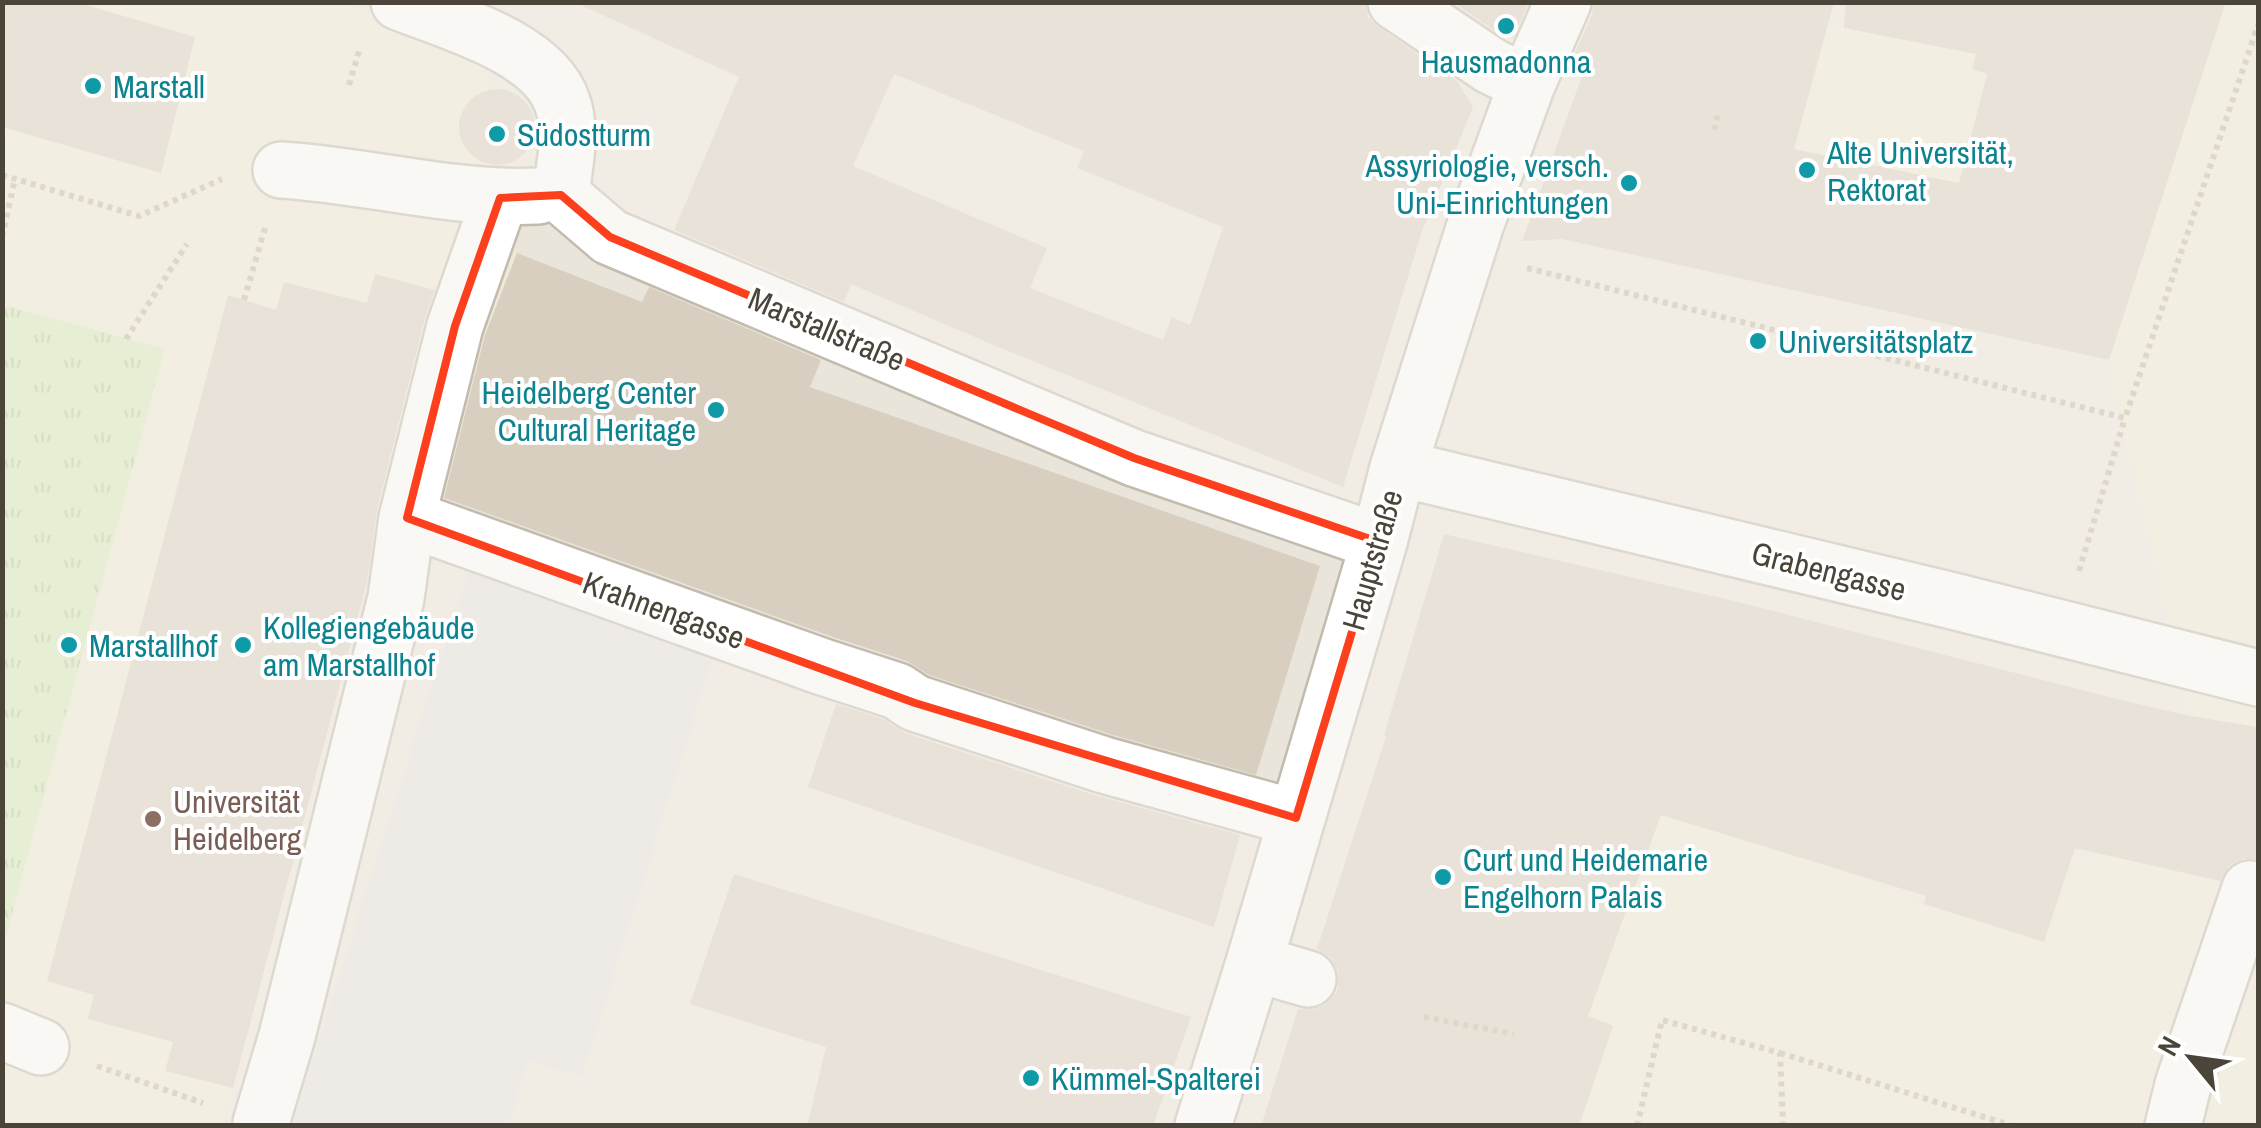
<svg xmlns="http://www.w3.org/2000/svg" width="2261" height="1128" font-family="'Archivo Narrow',sans-serif">
<style>
.residential{fill:#eae5da}
.education{fill:#efe8d6}
.grass{fill:url(#grass-tufts)}
.parking{fill:#e5e3e0}
.building{fill:#d8cfc1;fill-rule:evenodd}
.lines{fill:none;stroke-linecap:round;stroke-linejoin:round}
.minor-casing{stroke:#c2bbae;stroke-width:60}
.path{stroke:#c4b79f;stroke-width:6;stroke-dasharray:5 5;stroke-linecap:butt}
.minor{stroke:#fff;stroke-width:55}
.marked{fill:none;stroke:#fc3f1d;stroke-width:8;stroke-linejoin:round}
.culture-dot{fill:#0f9aa8;stroke:#fff;stroke-width:4}
.education-dot{fill:#8d6e63;stroke:#fff;stroke-width:4}
.labels{text-anchor:middle;dominant-baseline:central;stroke-width:8;stroke-linejoin:round;paint-order:stroke}
.culture-label{font-size:32px;fill:#0d838f;stroke:#fff;text-anchor:start}
.street-label{font-size:32px;fill:#4b4439;stroke:#fff}
.education-label{font-size:32px;fill:#785e54;stroke:#fff;text-anchor:start}
</style>
<defs>
<pattern id="grass-tufts" width="24" height="20" patternUnits="userSpaceOnUse" patternTransform="scale(2.5)"><rect width="24" height="20" fill="#d2eab5"/><path d="M3 7l-1-3M5 7V3M7 7l1-3M15 17l-1-3M17 17v-4M19 17l1-3" fill="none" stroke="#b6ca9c"/></pattern>
</defs>
<rect width="100%" height="100%" fill="#f6f3ec"/>
<!-- residential -->
<path class="residential" d="M 3,3 L 2258,3 L 2258,1125 L 3,1125 Z"/>
<!-- education -->
<path class="education" d="M 2,3 L 345,3 L 473,56 L 493,88 L 509,90 L 522,98 L 532,111 L 535,126 L 531,142 L 521,156 L 506,164 L 490,165 L 517,253 L 811,387 L 770,496 L 470,375 L 443,294 L 223,1124 L 215,1121 L 214,1126 L 3,1125 Z
M 1953,3 L 2258,3 L 2258,1125 L 1579,1125 L 1613,1026 L 1328,914 L 1387,725 L 1661,815 L 1838,869 L 1924,904 L 2044,942 L 2071,860 L 2118,849 L 2146,864 L 2190,716 L 2108,360 L 1547,235 L 1527,240 L 1517,228 L 1527,210 L 1533,210 L 1576,94 L 1804,111 L 1828,24 L 1934,46 Z"/>
<!-- grass -->
<path class="grass" d="M 3,305 L 165,349 L 5,939 L 2,938 Z"/>
<!-- parking -->
<path class="parking" d="M 470,565 L 716,648 L 582,1076 L 529,1060 L 508,1125 L 292,1126 Z"/>
<!-- building -->
<path class="building" d="M 2,2 L 76,2 L 195,37 L 161,173 L 2,127 Z
M 574,2 L 1365,2 L 1368,17 L 1378,27 L 1457,81 L 1473,107 L 1422,231 L 1343,487 L 1003,349 L 851,284 L 844,302 L 674,230 L 739,77 ZM 894,74 L 1084,151 L 1077,168 L 1223,227 L 1190,325 L 1172,317 L 1163,340 L 1030,288 L 1047,248 L 853,166 Z
M 1453,2 L 1529,2 L 1513,38 L 1501,35 Z
M 1594,2 L 1834,2 L 1794,149 L 1959,183 L 1987,74 L 1972,69 L 1976,54 L 1844,28 L 1846,2 L 2226,2 L 2109,360 L 1562,239 L 1522,241 L 1589,57 L 1575,53 L 1592,15 Z
M459 127a38 38 0 1 1 76 0a38 38 0 1 1-76 0Z
M 517,253 L 642,302 L 649,287 L 821,360 L 810,387 L 1320,566 L 1256,775 L 1113,735 L 929,675 L 907,661 L 833,637 L 444,498 L 485,335 Z
M 375,274 L 435,290 L 425,318 L 377,510 L 367,582 L 233,1088 L 165,1071 L 173,1042 L 88,1019 L 94,995 L 47,981 L 228,295 L 276,310 L 284,282 L 367,303 Z
M 1444,534 L 1738,602 L 2121,700 L 2190,716 L 2258,727 L 2258,859 L 2243,859 L 2230,865 L 2220,881 L 2075,848 L 2044,942 L 1924,904 L 1926,896 L 1661,815 L 1588,1016 L 1613,1026 L 1579,1126 L 1261,1126 L 1298,1009 L 1316,1009 L 1329,1002 L 1338,989 L 1338,971 L 1331,958 L 1317,949 L 1386,736 L 1384,735 Z
M 836,704 L 883,719 L 905,733 L 1094,795 L 1240,835 L 1214,927 L 808,787 Z
M 734,874 L 1191,1017 L 1153,1126 L 807,1126 L 826,1047 L 690,1004 Z"/>
<g class="lines">
<!-- minor casing -->
<g class="minor-casing">
<path id="minor" d="M 399,2 C 449,22 543,47 562,102 C 573,132 564,166 561,195 L 610,237 L 1134,458 L 1379,542
M 1396,2 L 1491,66 L 1527,84
M 281,170 C 365,175 454,200 538,196
M 500,198 L 455,326 L 407,518 L 823,667 L 897,691 L 915,703 L 1104,765 L 1296,818
M 1398,468 L 1953,601 L 2258,678
M 1254,963 L 1308,979
M 2,1031 L 41,1047
M 261,1123 L 287,1036 L 396,598 L 407,518
M 1203,1126 L 1254,963 L 1379,542 L 1398,468 L 1475,226 L 1527,84 L 1563,2
M 2173,1126 L 2183,1085 L 2250,889"/>
</g>
<!-- path -->
<path class="path" d="M 349,85 L 360,48
M 1714,130 L 1718,113
M 2,175 L 139,216 L 222,179
M 2,237 L 15,179
M 1527,268 L 2125,418 L 2258,25
M 244,300 L 265,228
M 126,339 L 187,244
M 2079,571 L 2125,418
M 1424,1017 L 1514,1034
M 1780,1053 L 2013,1126
M 97,1066 L 203,1103
M 1637,1126 L 1662,1020 L 1780,1053 L 1783,1126"/>
<!-- minor -->
<use href="#minor" class="minor"/>
</g>
<!-- marked area -->
<path d="M0 0H2261V1128H0ZM 561,195 L 610,237 L 1134,458 L 1379,542 L 1296,818 L 915,703 L 407,518 L 455,326 L 500,198 Z" fill="#f6f3ec" fill-opacity=".55" fill-rule="evenodd"/>
<path class="marked" d="M 561,195 L 610,237 L 1134,458 L 1379,542 L 1296,818 L 915,703 L 407,518 L 455,326 L 500,198 Z"/>
<!-- markers -->
<g class="culture-dot">
<circle cx="1506" cy="26" r="10"/>
<circle cx="93" cy="86" r="10"/>
<circle cx="497" cy="134" r="10"/>
<circle cx="1807" cy="170" r="10"/>
<circle cx="1629" cy="183" r="10"/>
<circle cx="1758" cy="341" r="10"/>
<circle cx="716" cy="410" r="10"/>
<circle cx="69" cy="645" r="10"/>
<circle cx="243" cy="645" r="10"/>
<circle cx="1443" cy="877" r="10"/>
<circle cx="1031" cy="1078" r="10"/>
</g>
<circle class="education-dot" cx="153" cy="819" r="10"/>
<g class="labels">
<!-- culture labels -->
<g class="culture-label">
<text x="1506" y="61" text-anchor="middle">Hausmadonna</text>
<text x="113" y="86">Marstall</text>
<text x="517" y="134">Südostturm</text>
<text x="1827" y="152">Alte Universität,<tspan x="1827" dy="37">Rektorat</tspan></text>
<text x="1609" y="165" text-anchor="end">Assyriologie, versch.<tspan x="1609" dy="37">Uni-Einrichtungen</tspan></text>
<text x="1778" y="341">Universitätsplatz</text>
<text x="696" y="392" text-anchor="end">Heidelberg Center<tspan x="696" dy="37">Cultural Heritage</tspan></text>
<text x="263" y="627">Kollegiengebäude<tspan x="263" dy="37">am Marstallhof</tspan></text>
<text x="89" y="645">Marstallhof</text>
<text x="1463" y="859">Curt und Heidemarie<tspan x="1463" dy="37">Engelhorn Palais</tspan></text>
<text x="1051" y="1078">Kümmel-Spalterei</text>
</g>
<!-- street labels -->
<g class="street-label">
<text transform="translate(827 329) rotate(23)">Marstallstraße</text>
<text transform="translate(1372 560) rotate(-74)">Hauptstraße</text>
<text transform="translate(1829 571) rotate(14)">Grabengasse</text>
<text transform="translate(664 610) rotate(20)">Krahnengasse</text>
</g>
<!-- education labels -->
<g class="education-label">
<text x="173" y="801">Universität<tspan x="173" dy="37">Heidelberg</tspan></text>
</g>
</g>
<!-- border -->
<rect width="2261" height="1128" fill="none" stroke="#4b4439" stroke-width="10"/>
<!-- north arrow -->
<g transform="translate(2191 1058) rotate(299)" stroke="#ffffff" stroke-width="8" paint-order="stroke">
<path d="M0-8L18 38L0 25L-18 38Z" fill="#4b4439"/>
<text y="-15" font-size="28" font-weight="bold" text-anchor="middle" fill="#4b4439">N</text>
</g>
</svg>
